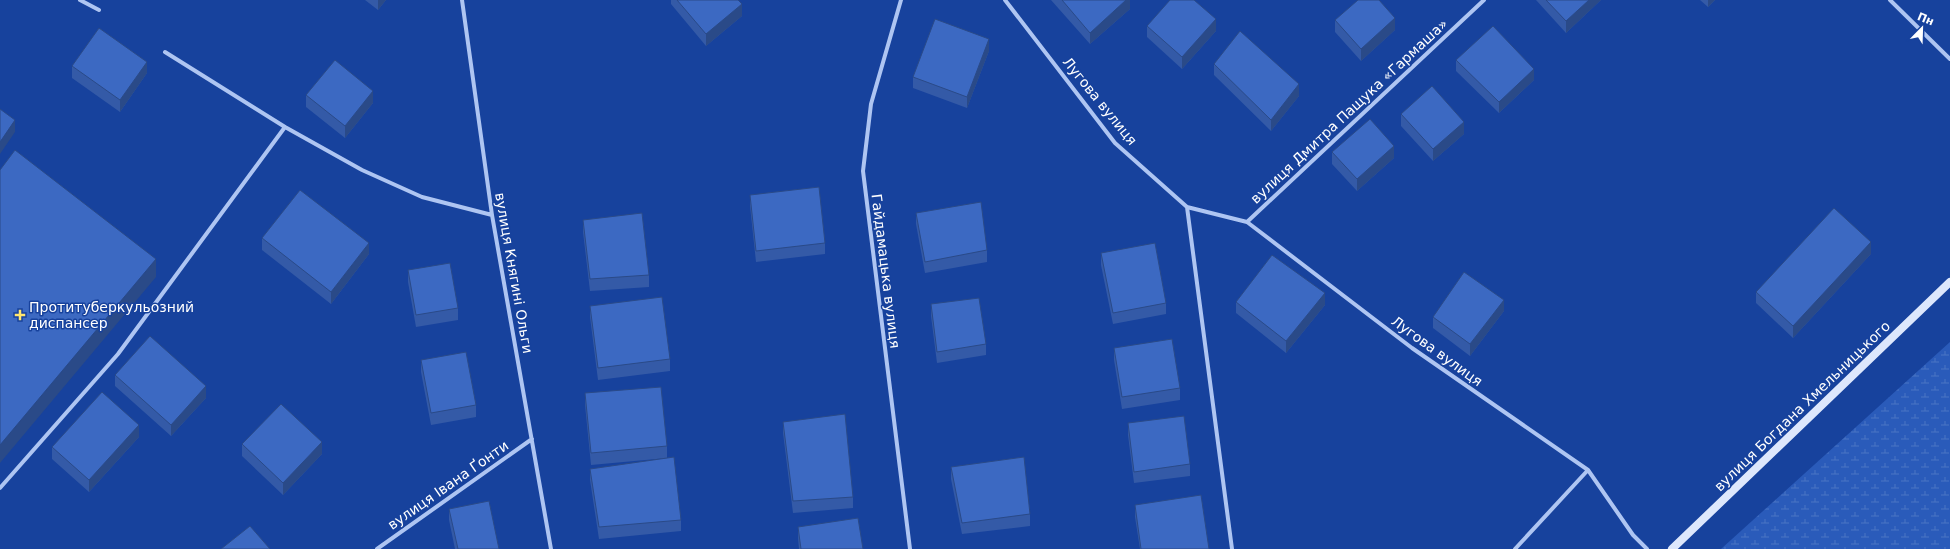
<svg xmlns="http://www.w3.org/2000/svg" width="1950" height="549" font-family="'DejaVu Sans',sans-serif">
<style>
.wetland{fill:url(#wetland-marsh)}
.lines{fill:none;stroke-linecap:round;stroke-linejoin:round}
.street{stroke:#aec5f2;stroke-width:4}
.secondary{stroke:#dde7fc;stroke-width:8}
.wall{fill:#345aa7}
.shaded-wall{fill:#2a4a88}
.building{fill:#3c69c2;stroke:#2a4a88}
.poi-dot{fill:#ffe670;stroke:#17429d;stroke-width:1.5}
.labels{text-anchor:middle;dominant-baseline:central;stroke-width:3;stroke-linejoin:round;paint-order:stroke}
.street-label{font-size:14px;fill:#fff;stroke:#17429d}
.poi-label{font-size:14px;fill:#fff;stroke:#17429d;text-anchor:start}
</style>
<defs>
<pattern id="wetland-marsh" width="20" height="14" patternUnits="userSpaceOnUse"><rect width="20" height="14" fill="#2a5bba"/><path d="M1 5h8M5 5V1M11 12h8M15 12V8" fill="none" stroke="#4a74c4"/></pattern>
</defs>
<rect width="100%" height="100%" fill="#17429d"/>
<!-- wetland -->
<path class="wetland" d="M 1950,342 L 1950,549 L 1721,549 Z"/>
<g class="lines">
<!-- street -->
<path class="street" d="M 80,0 L 99,10
M 462,0 L 492,215 L 551,549
M 901,0 L 871,104 L 863,171 L 910,549
M 1005,0 L 1115,143 L 1187,207 L 1247,222 L 1412,348 L 1588,470 L 1633,535 L 1647,549
M 1890,0 L 1950,59
M 165,52 L 285,127 L 362,170 L 422,197 L 492,215
M 1187,207 L 1232,549
M 1247,222 L 1484,0
M 0,488 L 118,354 L 285,127
M 377,549 L 532,439
M 1515,549 L 1588,470"/>
<!-- secondary -->
<path class="secondary" d="M 1672,549 L 1950,282"/>
</g>
<!-- wall -->
<path class="wall" d="M 365,0 L 386,0 L 378,10 Z
M 671,0 L 738,0 L 742,16 L 706,46 L 671,4 Z
M 1051,0 L 1130,0 L 1130,9 L 1090,44 Z
M 1536,0 L 1601,0 L 1566,33 Z
M 1700,0 L 1715,0 L 1708,7 Z
M 1335,20 L 1395,30 L 1361,61 L 1335,32 Z
M 1147,26 L 1216,31 L 1182,69 L 1147,37 Z
M 989,51 L 967,108 L 913,88 L 913,77 Z
M 1456,60 L 1534,80 L 1499,113 L 1456,71 Z
M 1214,64 L 1299,96 L 1271,131 L 1214,75 Z
M 72,66 L 147,73 L 120,112 L 72,78 Z
M 306,95 L 373,103 L 345,138 L 306,107 Z
M 1401,114 L 1464,134 L 1433,161 L 1401,126 Z
M 1332,152 L 1394,158 L 1357,191 L 1332,164 Z
M 750,195 L 825,243 L 825,254 L 756,262 L 750,206 Z
M 916,213 L 987,250 L 987,262 L 925,273 L 916,224 Z
M 583,220 L 649,275 L 649,287 L 590,291 L 583,232 Z
M 262,238 L 369,254 L 331,304 L 262,250 Z
M 1101,253 L 1166,303 L 1166,314 L 1113,324 L 1101,265 Z
M 1871,254 L 1793,338 L 1756,303 L 1756,292 Z
M 408,270 L 458,308 L 458,320 L 416,327 L 408,282 Z
M 1236,302 L 1325,305 L 1286,353 L 1236,313 Z
M 931,304 L 986,344 L 986,355 L 937,363 L 931,316 Z
M 590,306 L 670,359 L 670,371 L 598,380 L 590,317 Z
M 1504,311 L 1470,356 L 1433,328 L 1433,317 Z
M 1114,348 L 1180,388 L 1180,400 L 1122,409 L 1114,360 Z
M 421,360 L 476,405 L 476,417 L 431,425 L 421,372 Z
M 115,375 L 206,398 L 171,436 L 115,386 Z
M 585,393 L 667,446 L 667,458 L 591,465 L 585,405 Z
M 783,422 L 853,497 L 853,508 L 793,513 L 783,433 Z
M 1128,423 L 1190,464 L 1190,476 L 1134,483 L 1128,435 Z
M 139,437 L 89,492 L 52,459 L 52,447 Z
M 242,444 L 322,454 L 283,495 L 242,456 Z
M 951,467 L 1030,514 L 1030,526 L 962,534 L 951,479 Z
M 590,469 L 681,520 L 681,531 L 599,539 L 590,480 Z
M 1135,505 L 1209,549 L 1140,549 L 1135,517 Z
M 449,509 L 499,549 L 455,549 L 449,520 Z
M 798,527 L 863,549 L 799,549 L 798,538 Z"/>
<!-- shaded-wall -->
<path class="shaded-wall" d="M 378,0 L 386,0 L 378,10 Z
M 1126,0 L 1130,0 L 1130,9 L 1090,44 L 1090,33 Z
M 1589,0 L 1601,0 L 1566,33 L 1566,21 Z
M 1708,0 L 1715,0 L 1708,7 Z
M 742,4 L 742,16 L 706,46 L 706,34 Z
M 1395,18 L 1395,30 L 1361,61 L 1361,49 Z
M 1216,19 L 1216,31 L 1182,69 L 1182,57 Z
M 989,39 L 989,51 L 967,108 L 967,97 Z
M 147,62 L 147,73 L 120,112 L 120,100 Z
M 1534,69 L 1534,80 L 1499,113 L 1499,102 Z
M 1299,84 L 1299,96 L 1271,131 L 1271,120 Z
M 373,91 L 373,103 L 345,138 L 345,126 Z
M 15,120 L 15,132 L 0,154 L 0,142 Z
M 1464,122 L 1464,134 L 1433,161 L 1433,149 Z
M 1394,146 L 1394,158 L 1357,191 L 1357,179 Z
M 1871,242 L 1871,254 L 1793,338 L 1793,326 Z
M 369,243 L 369,254 L 331,304 L 331,292 Z
M 156,259 L 156,277 L 0,463 L 0,445 Z
M 1325,293 L 1325,305 L 1286,353 L 1286,341 Z
M 1504,300 L 1504,311 L 1470,356 L 1470,344 Z
M 206,386 L 206,398 L 171,436 L 171,425 Z
M 139,425 L 139,437 L 89,492 L 89,480 Z
M 322,442 L 322,454 L 283,495 L 283,483 Z"/>
<!-- building -->
<path class="building" d="M 677,0 L 738,0 L 742,4 L 706,34 Z
M 1062,0 L 1126,0 L 1090,33 Z
M 1170,0 L 1194,0 L 1216,19 L 1182,57 L 1147,26 Z
M 1358,0 L 1379,0 L 1395,18 L 1361,49 L 1335,20 Z
M 1546,0 L 1589,0 L 1566,21 Z
M 935,19 L 989,39 L 967,97 L 913,77 Z
M 1493,26 L 1534,69 L 1499,102 L 1456,60 Z
M 99,28 L 147,62 L 120,100 L 72,66 Z
M 1240,31 L 1299,84 L 1271,120 L 1214,64 Z
M 335,60 L 373,91 L 345,126 L 306,95 Z
M 1432,86 L 1464,122 L 1433,149 L 1401,114 Z
M 0,109 L 15,120 L 0,142 Z
M 1370,119 L 1394,146 L 1357,179 L 1332,152 Z
M 15,150 L 156,259 L 0,445 L 0,170 Z
M 819,187 L 825,243 L 756,251 L 750,195 Z
M 300,190 L 369,243 L 331,292 L 262,238 Z
M 981,202 L 987,250 L 925,262 L 916,213 Z
M 1834,208 L 1871,242 L 1793,326 L 1756,292 Z
M 642,213 L 649,275 L 590,279 L 583,220 Z
M 1155,243 L 1166,303 L 1113,313 L 1101,253 Z
M 1272,255 L 1325,293 L 1286,341 L 1236,302 Z
M 450,263 L 458,308 L 416,315 L 408,270 Z
M 1464,272 L 1504,300 L 1470,344 L 1433,317 Z
M 662,297 L 670,359 L 598,368 L 590,306 Z
M 979,298 L 986,344 L 937,352 L 931,304 Z
M 150,336 L 206,386 L 171,425 L 115,375 Z
M 1172,339 L 1180,388 L 1122,397 L 1114,348 Z
M 466,352 L 476,405 L 431,413 L 421,360 Z
M 661,387 L 667,446 L 591,453 L 585,393 Z
M 102,392 L 139,425 L 89,480 L 52,447 Z
M 281,404 L 322,442 L 283,483 L 242,444 Z
M 845,414 L 853,497 L 793,501 L 783,422 Z
M 1184,416 L 1190,464 L 1134,472 L 1128,423 Z
M 674,457 L 681,520 L 599,527 L 590,469 Z
M 1024,457 L 1030,514 L 962,523 L 951,467 Z
M 1201,495 L 1209,549 L 1141,549 L 1135,505 Z
M 489,501 L 499,549 L 458,549 L 449,509 Z
M 858,518 L 863,549 L 801,549 L 798,527 Z
M 250,526 L 270,549 L 221,549 Z"/>
<!-- markers -->
<path class="poi-dot" d="M18 309h4v4h4v4h-4v4h-4v-4h-4v-4h4z"/>
<g class="labels">
<!-- street labels -->
<g class="street-label">
<text transform="translate(1100 101) rotate(51)">Лугова вулиця</text>
<text transform="translate(1349 111) rotate(-43)">вулиця Дмитра Пащука «Гармаша»</text>
<text transform="translate(886 271) rotate(83)">Гайдамацька вулиця</text>
<text transform="translate(514 273) rotate(80)">вулиця Княгині Ольги</text>
<text transform="translate(1437 351) rotate(36)">Лугова вулиця</text>
<text transform="translate(1802 406) rotate(-44)">вулиця Богдана Хмельницького</text>
<text transform="translate(448 485) rotate(-35)">вулиця Івана Ґонти</text>
</g>
<!-- poi labels -->
<g class="poi-label">
<text x="29" y="307">Протитуберкульозний<tspan x="29" dy="16">диспансер</tspan></text>
</g>
</g>
<!-- north arrow -->
<g transform="translate(1922 28) rotate(23)" stroke="#17429d" stroke-width="3" paint-order="stroke">
<path d="M0-3L7 15L0 10L-7 15Z" fill="#ffffff"/>
<text y="-6" font-size="11" font-weight="bold" text-anchor="middle" fill="#ffffff">Пн</text>
</g>
</svg>
